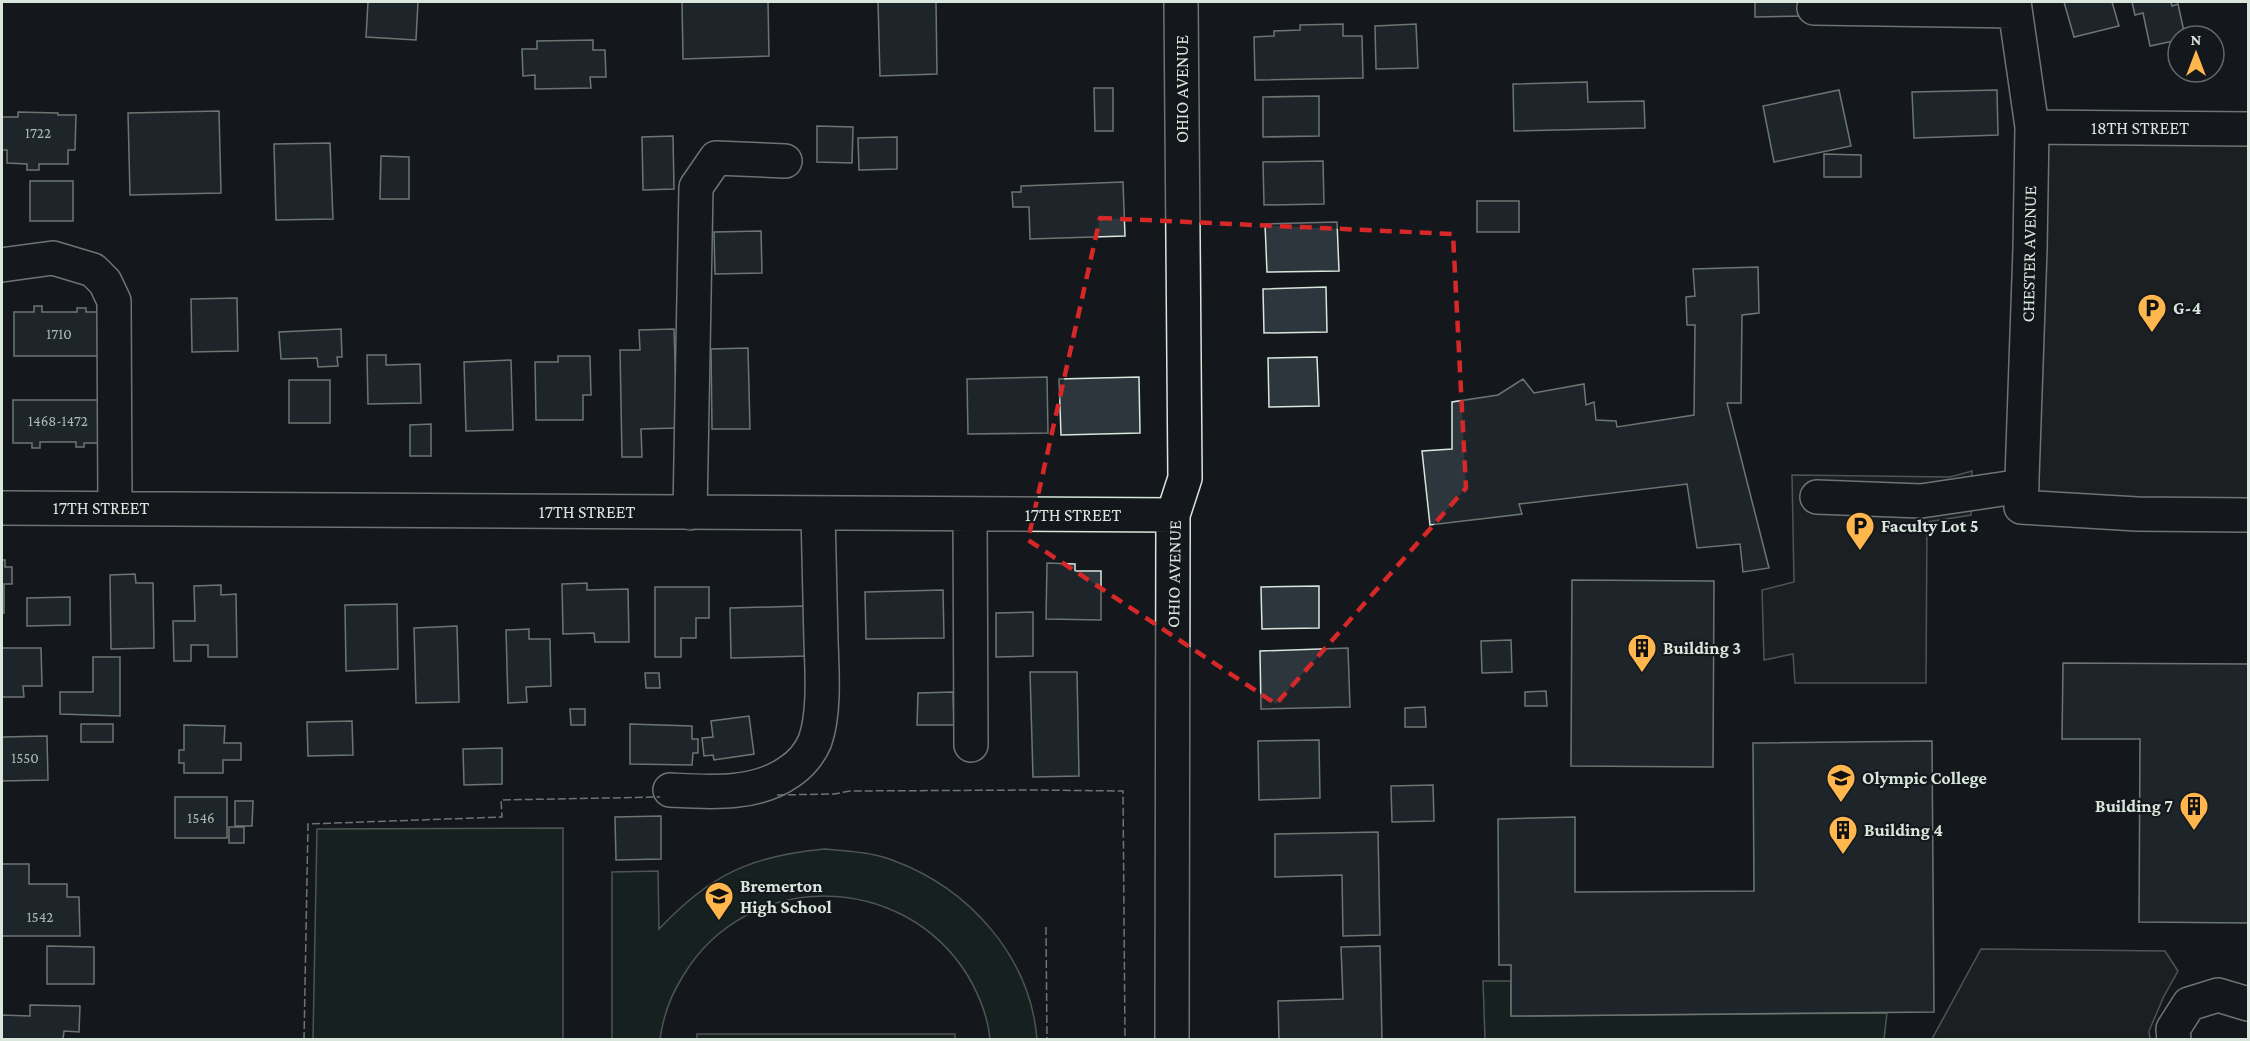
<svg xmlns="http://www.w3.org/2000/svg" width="2250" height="1041" font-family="'Crimson Pro',serif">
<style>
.green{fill:#1a2d24;stroke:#939e99;stroke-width:1.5}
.parking{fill:#24282b;stroke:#939e99;stroke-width:1.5}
.building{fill:#2c363c;stroke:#d8e6dc;stroke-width:1.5}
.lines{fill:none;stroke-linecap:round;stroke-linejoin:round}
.minor-casing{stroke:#d8e6dc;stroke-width:36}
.minor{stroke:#14181c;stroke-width:33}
.fence{stroke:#d8e6dc;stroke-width:1.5;stroke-dasharray:8 3;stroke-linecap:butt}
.marked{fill:none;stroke:#d62828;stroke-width:4.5;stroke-dasharray:12 8;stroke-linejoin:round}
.labels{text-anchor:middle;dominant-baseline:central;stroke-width:4.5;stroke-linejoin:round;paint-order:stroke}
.number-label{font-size:15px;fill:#adbab4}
.street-label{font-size:18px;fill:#d8e6dc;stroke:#14181c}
.poi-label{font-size:18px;font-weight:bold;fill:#d8e6dc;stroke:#14181c;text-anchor:start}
</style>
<rect width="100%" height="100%" fill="#14181c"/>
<!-- green -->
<path class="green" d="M 563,828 L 563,1039 L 313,1039 L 317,829 Z
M 824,849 C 847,851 870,852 892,860 C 969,888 1030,956 1037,1039 L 990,1039 C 988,1017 979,995 968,976 C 903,870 747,869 683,976 C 671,995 663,1017 660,1039 L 612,1039 L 612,872 L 658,871 L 659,929 C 710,875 750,856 824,849 Z
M 1483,981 L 1511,981 L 1511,1016 L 1887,1013 L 1884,1039 L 1485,1039 Z
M 697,1034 L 955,1034 L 955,1039 L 697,1040 Z"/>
<!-- parking -->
<path class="parking" d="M 2032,127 L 2248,129 L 2248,515 L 2021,507 Z
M 1972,471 L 1971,515 L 1927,522 L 1926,683 L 1795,683 L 1793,654 L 1764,660 L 1762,590 L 1794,582 L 1792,475 L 1950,477 Z
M 1981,949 L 2165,951 L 2178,971 L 2164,996 L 2149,1031 L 2150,1039 L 1932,1039 Z"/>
<!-- building -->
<path class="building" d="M 368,2 L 418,2 L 416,40 L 366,37 Z
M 682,2 L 768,2 L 769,56 L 683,59 Z
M 878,2 L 936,2 L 937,74 L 880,76 Z
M 1755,2 L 1804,2 L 1804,16 L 1755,17 Z
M 2064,2 L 2112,2 L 2119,26 L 2074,37 Z
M 2132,2 L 2171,2 L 2172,6 L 2178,4 L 2185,36 L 2178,36 L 2178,40 L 2150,46 L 2143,13 L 2135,15 Z
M 1343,24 L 1343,36 L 1362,36 L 1363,78 L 1255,80 L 1254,37 L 1274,36 L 1274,31 L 1300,30 L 1300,25 Z
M 1416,24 L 1418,68 L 1376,69 L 1375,26 Z
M 593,40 L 593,50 L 605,50 L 606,77 L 590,77 L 591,88 L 535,89 L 535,75 L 523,76 L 522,49 L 537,49 L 537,41 Z
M 1587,82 L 1588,102 L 1644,101 L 1645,128 L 1514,131 L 1513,84 Z
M 1094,88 L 1113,88 L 1113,131 L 1095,131 Z
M 1839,90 L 1851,146 L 1774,162 L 1763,106 Z
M 1997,90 L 1998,135 L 1914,138 L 1912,92 Z
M 1319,96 L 1319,136 L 1263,137 L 1263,97 Z
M 219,111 L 221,193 L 130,195 L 128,113 Z
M 18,112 L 58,113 L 58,115 L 76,115 L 75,150 L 68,150 L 68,164 L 39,164 L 39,170 L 27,170 L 27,164 L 7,163 L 7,150 L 2,150 L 2,117 L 18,117 Z
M 817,126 L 853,127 L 852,163 L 817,162 Z
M 673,136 L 674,189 L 643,190 L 642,137 Z
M 897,137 L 897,169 L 859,170 L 858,138 Z
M 330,143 L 333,219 L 276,220 L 274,144 Z
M 1824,154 L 1861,155 L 1861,177 L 1824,177 Z
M 381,156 L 409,157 L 409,199 L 380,199 Z
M 1323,161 L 1324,204 L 1264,205 L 1263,162 Z
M 30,181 L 73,181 L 73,221 L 30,221 Z
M 1123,182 L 1125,236 L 1030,239 L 1029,207 L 1013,207 L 1012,192 L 1021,192 L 1021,186 Z
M 1477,201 L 1519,201 L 1519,232 L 1477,232 Z
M 1337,222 L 1339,271 L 1267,272 L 1265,224 Z
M 761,231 L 762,273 L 715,274 L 714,232 Z
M 1758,267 L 1759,313 L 1742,315 L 1741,403 L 1727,403 L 1769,568 L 1743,572 L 1740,544 L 1697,548 L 1687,484 L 1519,504 L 1522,514 L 1430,525 L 1422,451 L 1452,449 L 1452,402 L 1498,395 L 1523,379 L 1534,393 L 1584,384 L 1586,405 L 1594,402 L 1596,420 L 1616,421 L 1617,427 L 1694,415 L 1695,325 L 1687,325 L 1686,297 L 1695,296 L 1693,269 Z
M 1326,287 L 1327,332 L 1264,333 L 1263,289 Z
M 237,298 L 238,351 L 192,352 L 191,299 Z
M 34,306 L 42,306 L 42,312 L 77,312 L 77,308 L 86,308 L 86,312 L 105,312 L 105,356 L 14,356 L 14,312 L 34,312 Z
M 341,329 L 342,357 L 337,357 L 338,366 L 318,367 L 317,358 L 281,359 L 279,332 Z
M 674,329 L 677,428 L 641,429 L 642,457 L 622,457 L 620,350 L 640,350 L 639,330 Z
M 748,348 L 750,429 L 712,429 L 711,349 Z
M 367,355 L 386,355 L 386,365 L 420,364 L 421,403 L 368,404 Z
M 558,356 L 590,356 L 591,395 L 583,395 L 583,420 L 536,420 L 535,362 L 558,362 Z
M 1317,357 L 1319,406 L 1269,407 L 1268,358 Z
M 511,360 L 513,430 L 466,431 L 464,362 Z
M 1047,377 L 1048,433 L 968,434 L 967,379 Z
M 1139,377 L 1140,433 L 1061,435 L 1059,379 Z
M 289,380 L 330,380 L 330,423 L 289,423 Z
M 13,400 L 103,400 L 103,443 L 84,443 L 84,447 L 76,447 L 76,442 L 40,442 L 40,448 L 32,448 L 32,443 L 13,443 Z
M 431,424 L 431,456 L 410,456 L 410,425 Z
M 2,560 L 5,560 L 5,567 L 12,567 L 12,584 L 4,584 L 4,613 L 2,613 Z
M 1047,563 L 1075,564 L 1075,571 L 1101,571 L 1101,620 L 1046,619 Z
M 135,574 L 136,583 L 153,583 L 154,648 L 111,649 L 110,575 Z
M 1572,580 L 1714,581 L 1713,767 L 1571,766 Z
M 587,583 L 587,590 L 628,589 L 629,642 L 595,642 L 594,633 L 563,634 L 562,584 Z
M 221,585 L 221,595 L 236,594 L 237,657 L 208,657 L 208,645 L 191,645 L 191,661 L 174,661 L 173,621 L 195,621 L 194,586 Z
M 1319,586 L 1319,628 L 1262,629 L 1261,587 Z
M 655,587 L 709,587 L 709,618 L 696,618 L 696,638 L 681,638 L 681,657 L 655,657 Z
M 943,590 L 944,638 L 866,639 L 865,592 Z
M 70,597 L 70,625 L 27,626 L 27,598 Z
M 397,604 L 398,669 L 346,671 L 345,605 Z
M 806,606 L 807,656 L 731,658 L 730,608 Z
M 1033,612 L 1033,656 L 996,657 L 996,613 Z
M 457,626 L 459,702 L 416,703 L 414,628 Z
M 529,629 L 529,639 L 550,639 L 551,686 L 526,687 L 527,702 L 508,703 L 506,630 Z
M 1511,640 L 1512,672 L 1482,673 L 1481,641 Z
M 2,648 L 41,648 L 42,686 L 23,686 L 24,697 L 2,697 Z
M 1348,648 L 1350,707 L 1261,709 L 1260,651 Z
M 93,657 L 120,657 L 120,716 L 60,714 L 60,692 L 93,692 Z
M 2063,663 L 2248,664 L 2248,923 L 2139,922 L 2140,739 L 2062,739 Z
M 1030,672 L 1077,672 L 1079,776 L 1033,777 Z
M 645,673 L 659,673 L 660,688 L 646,688 Z
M 1546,691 L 1547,706 L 1525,706 L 1525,692 Z
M 953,692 L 954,725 L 917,725 L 918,693 Z
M 1425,707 L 1426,727 L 1405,727 L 1405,708 Z
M 570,709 L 585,709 L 585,725 L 571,725 Z
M 749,716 L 754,754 L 714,760 L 713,755 L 704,756 L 702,738 L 713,737 L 711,721 Z
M 352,721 L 353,755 L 308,756 L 307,722 Z
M 81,724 L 113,724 L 113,742 L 81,742 Z
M 630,724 L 692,726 L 692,739 L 698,739 L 698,753 L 693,753 L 692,765 L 630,764 Z
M 184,725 L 225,726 L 224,743 L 241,743 L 241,760 L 223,760 L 223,773 L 184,773 L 184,763 L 179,763 L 179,750 L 184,750 Z
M 47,736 L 48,780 L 2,781 L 2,737 Z
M 1319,740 L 1320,798 L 1259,800 L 1258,741 Z
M 1932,741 L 1934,1012 L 1511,1016 L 1511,965 L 1499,965 L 1498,819 L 1575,817 L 1575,892 L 1754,891 L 1753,743 Z
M 502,748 L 502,784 L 464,785 L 463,749 Z
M 1433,785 L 1434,821 L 1392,822 L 1391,786 Z
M 175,797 L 227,797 L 227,838 L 175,838 Z
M 235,801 L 253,801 L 252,826 L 235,826 Z
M 661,816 L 661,859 L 616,860 L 615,817 Z
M 229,827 L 244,827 L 244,843 L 229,843 Z
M 1378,832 L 1380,935 L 1343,936 L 1342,875 L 1275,877 L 1275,834 Z
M 2,864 L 29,864 L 29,884 L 67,884 L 67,897 L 79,897 L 80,936 L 2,936 Z
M 47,946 L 94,947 L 94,984 L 47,984 Z
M 1380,946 L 1382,1040 L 1279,1040 L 1278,1001 L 1343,999 L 1341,947 Z
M 30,1005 L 80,1006 L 79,1032 L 64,1031 L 63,1040 L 2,1040 L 2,1015 L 30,1016 Z"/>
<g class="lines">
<!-- minor casing -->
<g class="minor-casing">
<path id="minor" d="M 2014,2 L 2032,127 L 2030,249 L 2021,507 L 2137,514 L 2248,515
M 1814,8 L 2015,11
M 2032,127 L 2248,129
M 2,265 L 53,258 L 93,270 L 105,282 L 114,301 L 115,508
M 1817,497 L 1921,501 L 2022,486
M 2,508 L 1173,515
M 690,513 L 696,187 L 716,158 L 785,161
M 970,514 L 971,745
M 670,790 C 709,792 755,796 789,772 C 800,765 810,753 815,741 C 825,713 822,670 821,641 C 820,598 819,556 818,513
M 1172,1040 L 1173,515 L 1185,478 L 1181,2
M 2174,1040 L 2173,1029 L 2189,1004 L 2218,995 L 2248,1004"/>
</g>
<!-- minor -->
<use href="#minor" class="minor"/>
<!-- fence -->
<path class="fence" d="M 777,795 L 834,794 L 850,791 L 1038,790 L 1123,791 L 1125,1040
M 1046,927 L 1047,1040
M 304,1040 L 308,824 L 502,817 L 501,800 L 660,797"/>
</g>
<!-- marked area -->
<path d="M0 0H2250V1041H0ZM 1100,218 L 1453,234 L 1466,488 L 1276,704 L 1028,540 Z" fill="#14181c" fill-opacity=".55" fill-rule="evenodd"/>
<path class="marked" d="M 1100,218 L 1453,234 L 1466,488 L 1276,704 L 1028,540 Z"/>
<!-- icons -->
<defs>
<g id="parking-pin" transform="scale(1.5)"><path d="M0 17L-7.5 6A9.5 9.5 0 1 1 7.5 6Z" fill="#ffb74d" stroke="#14181c"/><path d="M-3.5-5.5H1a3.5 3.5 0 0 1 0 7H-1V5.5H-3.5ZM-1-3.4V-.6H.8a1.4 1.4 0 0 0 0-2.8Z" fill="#111"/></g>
<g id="building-pin" transform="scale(1.5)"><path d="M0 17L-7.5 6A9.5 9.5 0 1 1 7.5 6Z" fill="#ffb74d" stroke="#14181c"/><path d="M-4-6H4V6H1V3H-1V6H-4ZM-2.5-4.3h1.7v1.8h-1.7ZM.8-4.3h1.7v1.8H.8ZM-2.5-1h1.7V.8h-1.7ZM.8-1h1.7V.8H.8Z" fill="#111"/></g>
<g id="university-pin" transform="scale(1.5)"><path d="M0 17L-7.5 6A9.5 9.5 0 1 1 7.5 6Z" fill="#ffb74d" stroke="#14181c"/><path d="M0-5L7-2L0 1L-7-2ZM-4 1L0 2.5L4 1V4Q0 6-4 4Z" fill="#111"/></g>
<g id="school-pin" transform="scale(1.5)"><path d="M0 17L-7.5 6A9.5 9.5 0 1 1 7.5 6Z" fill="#ffb74d" stroke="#14181c"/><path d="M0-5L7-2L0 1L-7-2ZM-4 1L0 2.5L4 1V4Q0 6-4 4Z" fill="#111"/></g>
</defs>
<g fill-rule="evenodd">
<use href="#parking-pin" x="2152" y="308"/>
<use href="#parking-pin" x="1860" y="526"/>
<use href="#building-pin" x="1642" y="648"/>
<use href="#university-pin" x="1841" y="778"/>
<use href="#building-pin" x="2194" y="806"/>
<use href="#building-pin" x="1843" y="830"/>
<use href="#school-pin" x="719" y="896"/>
</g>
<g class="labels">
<!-- number labels -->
<g class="number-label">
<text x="38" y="133">1722</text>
<text x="59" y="334">1710</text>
<text x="58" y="421">1468-1472</text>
<text x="25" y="758">1550</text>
<text x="201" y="818">1546</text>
<text x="40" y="917">1542</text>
</g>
<!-- street labels -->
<g class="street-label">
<text transform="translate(1182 89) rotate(-90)">OHIO AVENUE</text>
<text x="2140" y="128">18TH STREET</text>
<text transform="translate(2029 254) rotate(-89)">CHESTER AVENUE</text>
<text x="101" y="508">17TH STREET</text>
<text x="587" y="512">17TH STREET</text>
<text x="1073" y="515">17TH STREET</text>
<text transform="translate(1174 574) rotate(-89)">OHIO AVENUE</text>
</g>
<!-- poi labels -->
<g class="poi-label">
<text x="2173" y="308">G-4</text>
<text x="1881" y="526">Faculty Lot 5</text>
<text x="1663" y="648">Building 3</text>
<text x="1862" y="778">Olympic College</text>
<text x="2173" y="806" text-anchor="end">Building 7</text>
<text x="1864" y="830">Building 4</text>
<text x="740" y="886">Bremerton<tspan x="740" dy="21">High School</tspan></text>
</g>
</g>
<!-- border -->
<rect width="2250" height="1041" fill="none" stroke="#d8e6dc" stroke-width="6"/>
<!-- north arrow -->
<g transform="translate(2196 54)"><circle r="28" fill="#14181c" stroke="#626a69" stroke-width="1.5"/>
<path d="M0-4.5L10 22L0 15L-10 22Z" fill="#ffb74d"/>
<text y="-9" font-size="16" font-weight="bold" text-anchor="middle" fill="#d8e6dc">N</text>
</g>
</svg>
